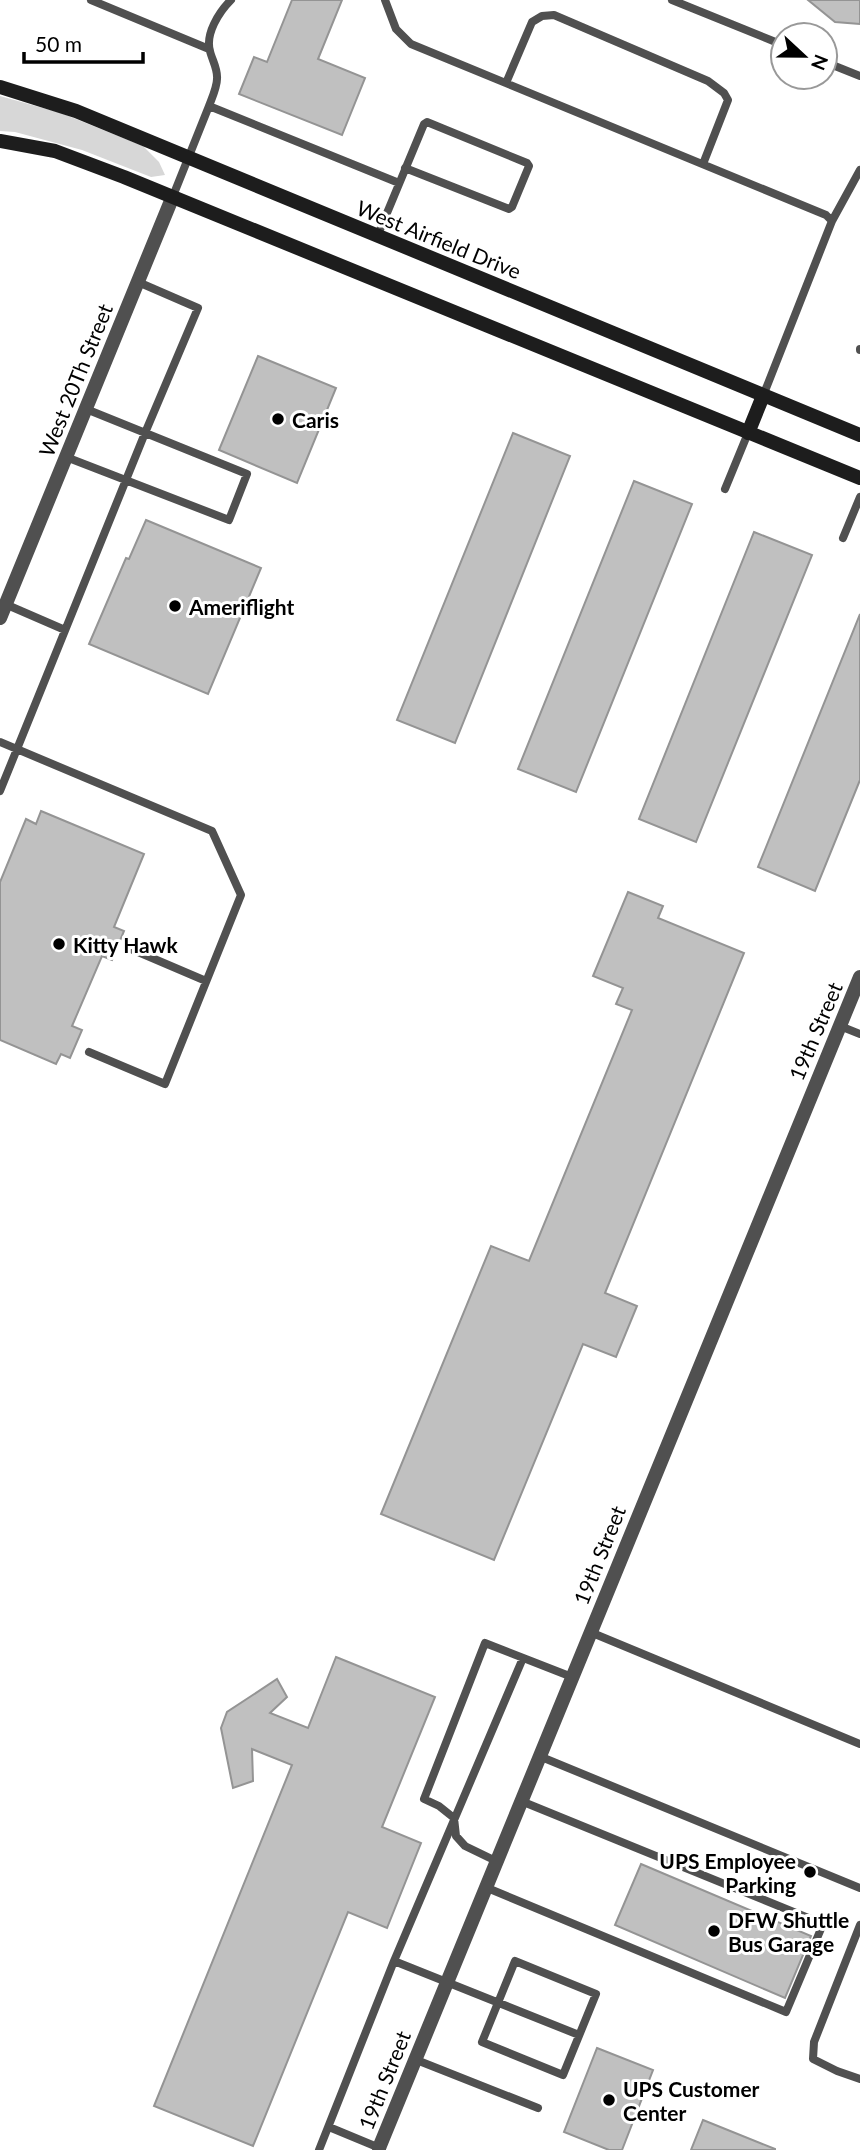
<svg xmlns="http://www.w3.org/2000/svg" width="860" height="2150" font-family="Lato,sans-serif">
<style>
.green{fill:#d7d7d7}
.building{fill:#c0c0c0;stroke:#949494;stroke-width:2}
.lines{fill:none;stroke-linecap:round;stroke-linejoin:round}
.lane{stroke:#505050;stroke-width:8}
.street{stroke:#505050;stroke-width:14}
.secondary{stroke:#1d1d1d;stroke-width:14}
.poi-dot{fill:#000;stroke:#fff;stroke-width:2.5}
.labels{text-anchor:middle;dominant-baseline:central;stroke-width:6;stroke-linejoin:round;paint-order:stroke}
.street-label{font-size:21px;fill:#000;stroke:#fff}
.poi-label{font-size:21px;font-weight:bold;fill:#000;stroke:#fff;text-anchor:start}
</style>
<rect width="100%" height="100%" fill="#fff"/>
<!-- green -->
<path class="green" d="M 0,96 L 61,113 L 143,146 L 159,162 L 165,175 L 151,177 L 82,150 L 15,132 L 0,131 Z"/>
<!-- building -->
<path class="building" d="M 292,0 L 342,0 L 318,59 L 365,78 L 342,135 L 239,94 L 254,57 L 267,62 Z
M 808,0 L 860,0 L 860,24 L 835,22 Z
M 258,356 L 336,388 L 297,483 L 219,450 Z
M 513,433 L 570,456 L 455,743 L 397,720 Z
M 634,481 L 692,504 L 576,792 L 518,769 Z
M 146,520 L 261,568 L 208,694 L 89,644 L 126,558 L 129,559 Z
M 754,532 L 812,555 L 696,842 L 639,819 Z
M 860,614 L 860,780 L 815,891 L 758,867 Z
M 41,811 L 144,854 L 114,927 L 124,931 L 112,960 L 102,956 L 72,1026 L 82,1030 L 70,1058 L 61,1054 L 56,1064 L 0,1040 L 0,882 L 26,819 L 36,824 Z
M 628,892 L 663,906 L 658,918 L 744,953 L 605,1293 L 637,1306 L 616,1357 L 583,1344 L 494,1560 L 381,1514 L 491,1246 L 529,1261 L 632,1010 L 616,1004 L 623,988 L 593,976 Z
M 336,1657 L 435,1697 L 382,1827 L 421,1843 L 387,1928 L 348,1912 L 253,2146 L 154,2106 L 292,1765 L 252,1749 L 253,1781 L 233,1788 L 221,1728 L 227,1712 L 277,1679 L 287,1697 L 270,1713 L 308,1728 Z
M 641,1864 L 811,1936 L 785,1998 L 615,1925 Z
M 597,2048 L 653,2070 L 622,2150 L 609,2150 L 564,2132 Z
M 703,2120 L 775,2149 L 775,2150 L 691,2150 Z"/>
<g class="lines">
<!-- lane -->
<path class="lane" d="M 91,0 L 209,49
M 385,0 L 396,29 L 411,44 L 826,215 L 832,221 L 763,396
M 672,0 L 783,45
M 825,62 L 860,76
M 506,83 L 532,22 L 542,16 L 554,15 L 708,81 L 724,93 L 728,100 L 703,164
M 209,106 C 212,98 217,87 217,79 C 218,69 212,60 210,51 C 205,34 219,12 231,0
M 173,196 L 209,106 L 399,183
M 832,221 L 860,170
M 377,237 L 424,124 L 427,122 L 527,163 L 529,166 L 512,207 L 509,209 L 405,168
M 860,349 L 860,350
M 66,457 L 229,520 L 247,474 L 86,409
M 725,489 L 748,433
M 843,538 L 860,497
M 5,604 L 65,630
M 0,742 L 212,831 L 241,895 L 165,1084 L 89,1052
M 0,791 L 145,433 L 198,308 L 138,282
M 131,949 L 206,981
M 840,1026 L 860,1034
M 590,1632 L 860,1744
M 523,1658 L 394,1961 L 579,2035
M 539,1756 L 860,1888
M 496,1861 L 465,1846 L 456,1836 L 454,1818 L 439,1806 L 424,1799 L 485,1643 L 572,1677
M 485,1887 L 786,2012 L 823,1924 L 521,1801
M 860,1925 L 814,2042 L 813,2059 L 837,2071 L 860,2079
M 515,1961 L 596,1994 L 563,2075 L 482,2042 Z
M 414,2059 L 538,2108
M 329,2127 L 382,2149
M 319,2150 L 394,1961"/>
<!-- street -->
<path class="street" d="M 0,618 L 173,196
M 379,2148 L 860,977"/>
<!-- secondary -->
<path class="secondary" d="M 0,87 L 76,111 L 860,435
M 0,141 L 55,151 L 124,177 L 860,478
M 748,433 L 763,396"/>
</g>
<!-- markers -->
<g class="poi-dot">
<circle cx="278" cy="419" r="7"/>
<circle cx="175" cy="606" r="7"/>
<circle cx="59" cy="944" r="7"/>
<circle cx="810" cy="1872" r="7"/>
<circle cx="714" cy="1931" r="7"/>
<circle cx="609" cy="2100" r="7"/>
</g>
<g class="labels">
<!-- street labels -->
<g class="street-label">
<text transform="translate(439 239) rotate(22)">West Airfield Drive</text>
<text transform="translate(75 380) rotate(-68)">West 20Th Street</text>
<text transform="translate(815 1031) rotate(-67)">19th Street</text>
<text transform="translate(599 1555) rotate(-68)">19th Street</text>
<text transform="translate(384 2080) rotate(-68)">19th Street</text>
</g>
<!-- poi labels -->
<g class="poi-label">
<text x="292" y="419">Caris</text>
<text x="189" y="606">Ameriflight</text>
<text x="73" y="944">Kitty Hawk</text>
<text x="796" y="1860" text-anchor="end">UPS Employee<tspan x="796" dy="24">Parking</tspan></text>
<text x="728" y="1919">DFW Shuttle<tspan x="728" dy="24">Bus Garage</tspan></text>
<text x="623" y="2088">UPS Customer<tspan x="623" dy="24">Center</tspan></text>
</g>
</g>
<!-- north arrow -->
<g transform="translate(804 56) rotate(112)"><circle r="33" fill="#ffffff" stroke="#999999" stroke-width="2"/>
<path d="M0-5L12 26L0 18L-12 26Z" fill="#000000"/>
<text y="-10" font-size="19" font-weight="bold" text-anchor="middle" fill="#000000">N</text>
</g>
<!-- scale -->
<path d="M24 52v10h119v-10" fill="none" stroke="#000000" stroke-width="3.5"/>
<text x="35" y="52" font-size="21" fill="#000000" stroke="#ffffff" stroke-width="5" paint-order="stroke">50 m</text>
</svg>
